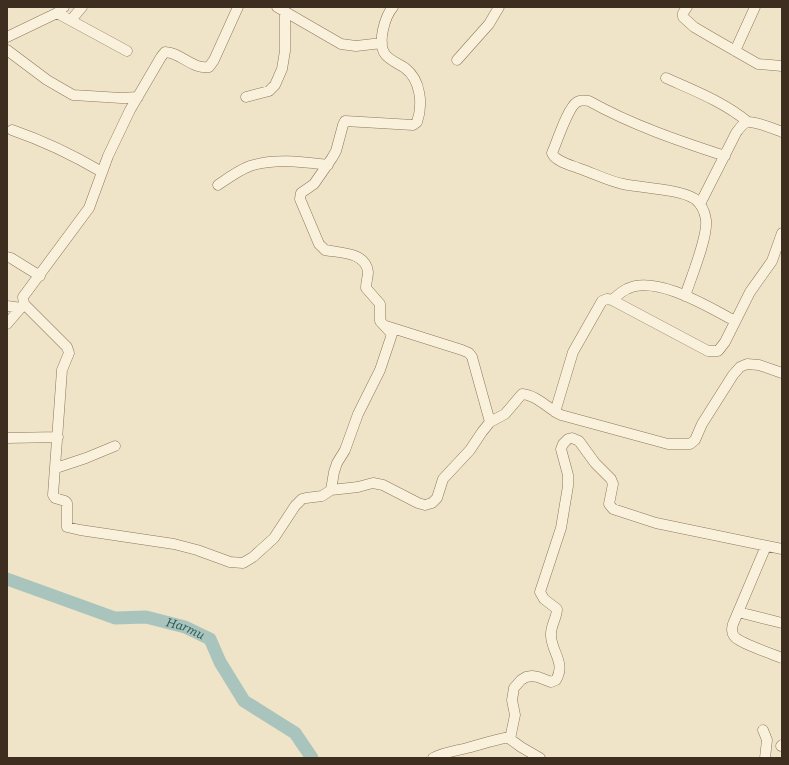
<svg xmlns="http://www.w3.org/2000/svg" width="789" height="765" font-family="'Roboto Serif',serif">
<style>
.lines{fill:none;stroke-linecap:round;stroke-linejoin:round}
.river{stroke:#a9c4bc;stroke-width:13}
.minor-casing{stroke:#8d765c;stroke-width:11}
.minor{stroke:#faf1dc;stroke-width:10}
.labels{text-anchor:middle;dominant-baseline:central;stroke-width:4;stroke-linejoin:round;paint-order:stroke}
.water-label{font-size:12px;font-style:italic;fill:#2f5d5a;stroke:#f7eed8}
</style>
<rect width="100%" height="100%" fill="#f0e4c8"/>
<g class="lines">
<!-- river -->
<path class="river" id="s1" d="M 7,579 L 115,618 L 146,617 L 185,627 L 210,639 L 220,662 L 244,701 L 295,733 L 312,758"/>
<!-- minor casing -->
<g class="minor-casing">
<path id="minor" d="M 238,7 L 214,60 L 209,67 C 193,70 180,52 165,52 L 161,57 L 130,110 L 108,156 L 89,208 L 23,297 L 24,304 L 67,347 L 69,353 L 62,370 L 53,495 L 55,498 L 65,501 L 67,503 L 67,527 L 80,530 L 174,544 L 197,550 L 230,562 L 243,563 L 253,557 L 274,538 L 295,506 L 302,499 L 306,498 L 322,496 L 331,490 L 358,487 L 369,484 L 373,483 L 383,485 L 418,503 L 425,505 L 432,503 L 437,498 L 443,479 L 470,450 L 482,432 L 490,422 L 505,414 L 522,394 C 537,395 548,409 561,415 L 668,444 L 690,444 L 695,440 L 702,424 L 733,375 L 740,367 L 747,364 L 759,365 L 782,373
M 277,7 L 341,44 L 356,46 L 382,43
M 687,7 L 683,13 L 683,17 L 694,27 L 711,37 L 758,64 L 782,66
M 57,13 L 127,51
M 71,20 L 82,7
M 7,37 L 57,13 L 64,7
M 7,50 L 47,80 L 73,95 L 121,98 L 138,97
M 735,51 L 755,7
M 457,60 L 489,24 L 499,7
M 666,78 C 695,91 724,102 748,122
M 246,97 L 269,91 L 275,85 L 282,69 L 285,51 L 285,11
M 12,130 C 44,141 73,155 102,172
M 218,185 C 228,178 239,170 250,166 C 275,158 303,162 328,165
M 700,204 L 736,133 C 739,129 742,124 747,122 C 756,121 774,129 782,132
M 7,257 L 11,258 L 40,276
M 685,296 C 691,278 708,237 706,220 C 705,212 701,204 695,199 C 680,189 642,188 623,184 C 608,181 593,173 578,168 C 570,165 555,161 552,153 C 557,142 568,107 577,102 C 581,99 585,101 589,101 C 632,125 679,141 725,156
M 612,300 C 617,296 622,291 627,289 C 656,274 710,308 735,321
M 7,306 L 21,308
M 7,324 L 24,304
M 386,326 L 462,350 L 469,353 L 472,357 L 490,422
M 555,412 L 573,352 L 602,301 L 607,299 L 612,300 L 708,351 L 718,351 L 725,342 L 750,292 L 772,261 L 782,233
M 7,438 L 58,437
M 56,468 L 86,458 L 115,446
M 331,490 L 334,472 L 337,463 L 345,450 L 358,414 L 380,370 L 392,334 L 380,321 L 380,304 L 366,288 C 366,282 368,277 368,272 C 366,252 340,253 325,250 L 319,244 L 300,199 L 301,193 L 314,184 L 332,158 L 336,151 L 343,125 L 345,121 L 413,125 L 417,122 C 423,105 421,80 405,68 C 399,64 389,60 385,54 C 377,43 385,16 393,7
M 766,546 L 733,624 C 732,628 731,632 734,636 C 739,643 772,654 782,658
M 738,612 L 782,623
M 763,730 L 767,740 L 765,758
M 781,746 L 782,745
M 433,758 C 444,752 455,751 467,748 C 482,744 494,740 510,737
M 540,758 L 521,747 L 510,739 L 515,715 L 512,700 L 514,688 L 521,680 L 526,677 L 532,676 L 538,677 L 551,682 L 556,680 C 566,663 552,653 551,636 C 550,626 557,618 557,609 L 544,599 L 540,592 L 561,528 L 568,486 L 568,475 L 561,449 L 563,444 L 568,439 L 572,438 L 579,441 L 595,463 L 611,479 L 613,484 L 609,504 L 613,509 L 656,523 L 782,549"/>
</g>
<!-- minor -->
<use href="#minor" class="minor"/>
</g>
<g class="labels">
<!-- water labels -->
<g class="water-label">
<text stroke="none"><textPath href="#s1" startOffset="187">Harmu</textPath></text>
</g>
</g>
<!-- border -->
<rect width="789" height="765" fill="none" stroke="#3d2e20" stroke-width="16"/>
</svg>
